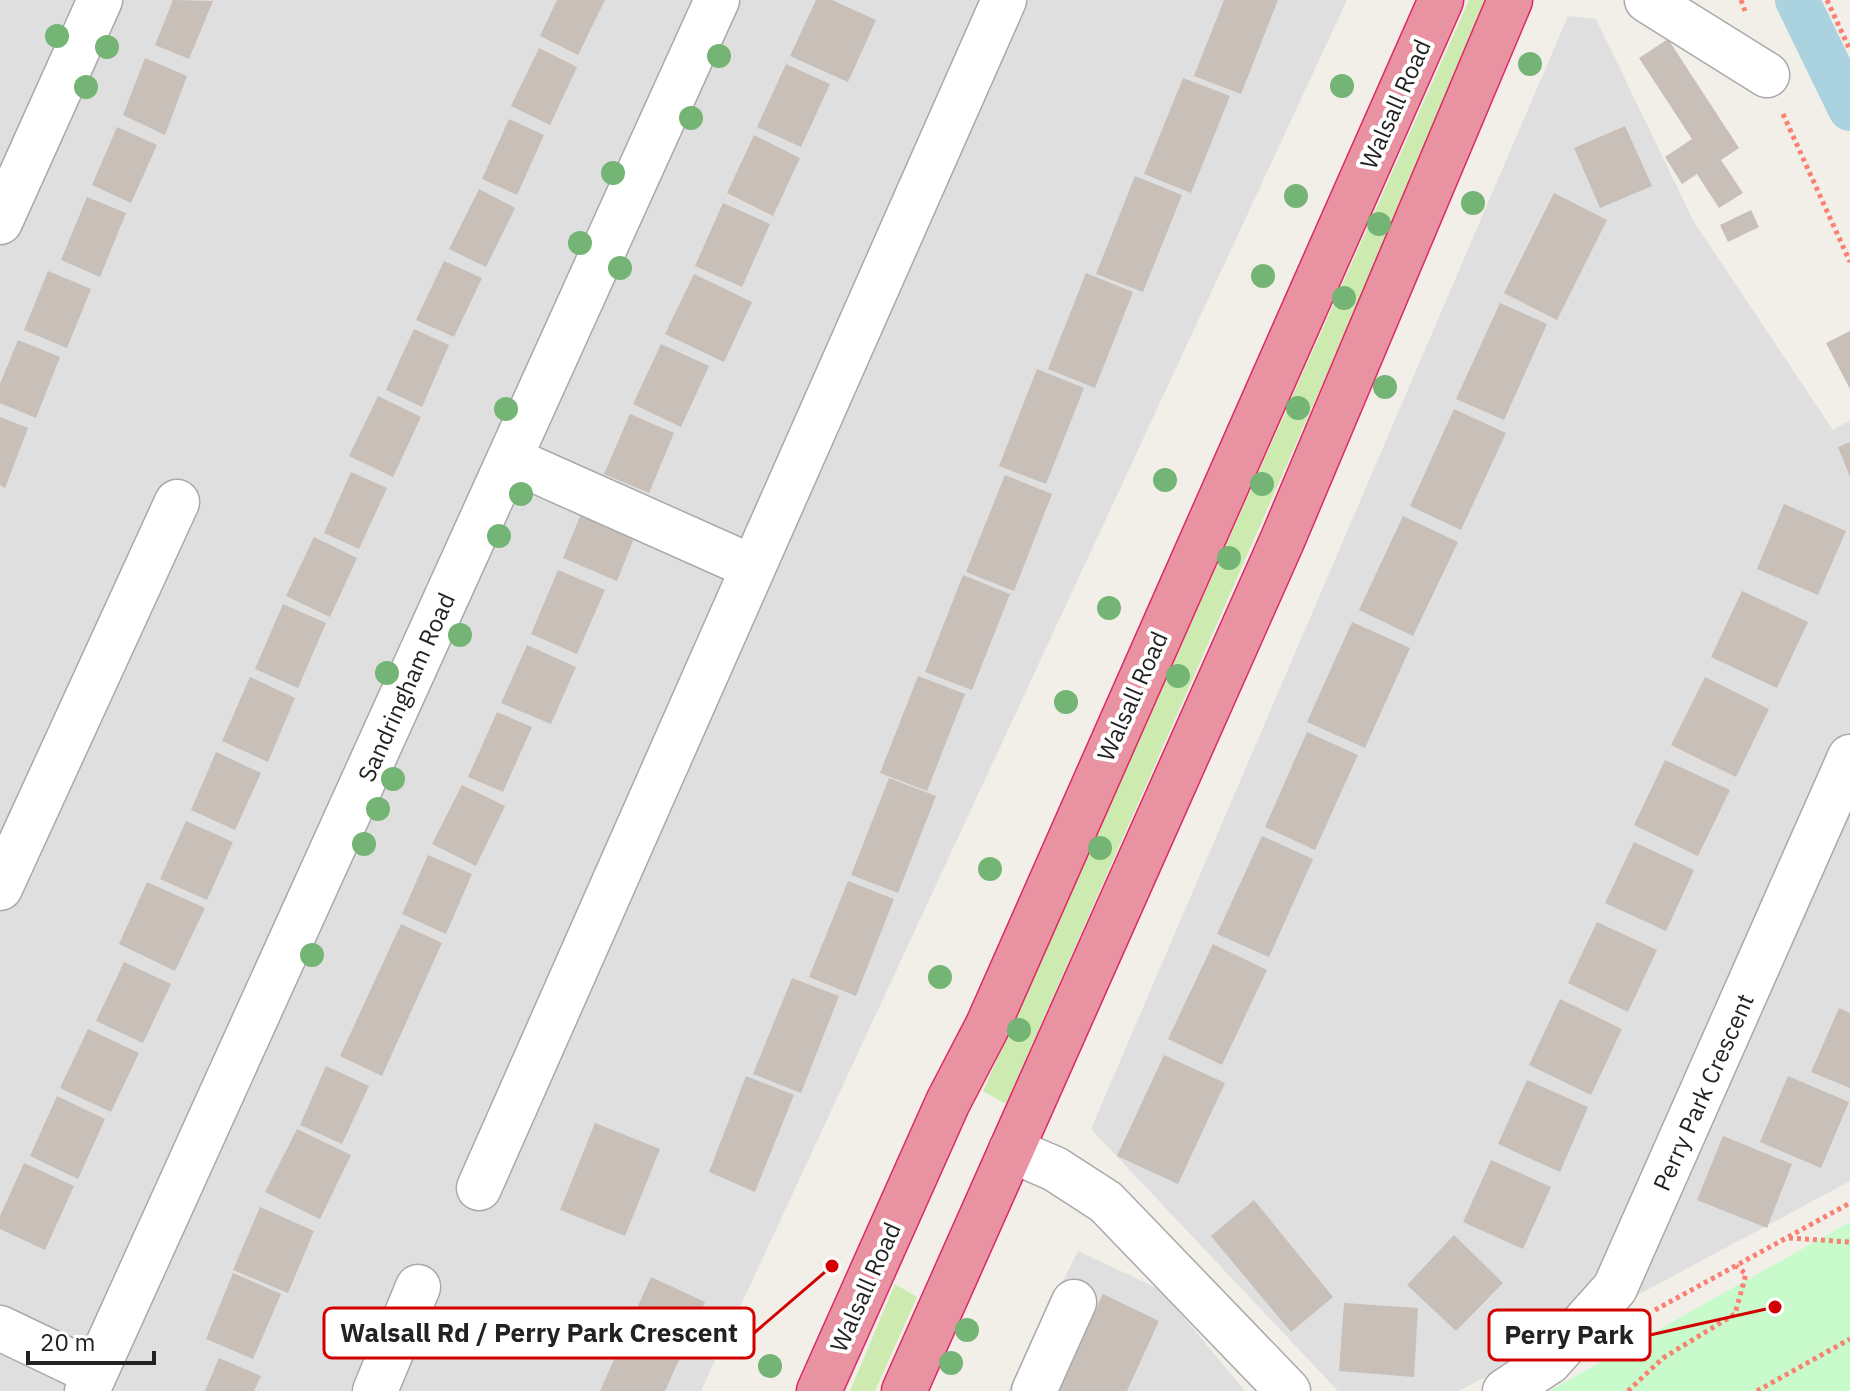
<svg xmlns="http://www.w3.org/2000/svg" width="1850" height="1391" font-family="'IBM Plex Sans',sans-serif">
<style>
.residential{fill:#e0dfdf}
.grass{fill:#cdebb0}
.park{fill:#c8facc}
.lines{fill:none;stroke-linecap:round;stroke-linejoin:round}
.canal{stroke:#aad3df;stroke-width:44}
.building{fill:#c7bfb8}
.minor-casing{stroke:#a9a9a9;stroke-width:47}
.highway-casing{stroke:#dc2a67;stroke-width:47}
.path{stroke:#fa8072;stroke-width:5;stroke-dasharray:4 4;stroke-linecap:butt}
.minor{stroke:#fff;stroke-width:44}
.highway{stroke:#e892a2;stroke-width:44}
.tree{fill:#74b475}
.labels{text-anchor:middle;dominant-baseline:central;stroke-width:8;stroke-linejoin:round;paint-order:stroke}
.street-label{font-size:24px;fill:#222;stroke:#fff}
.leader{fill:none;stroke:#d40000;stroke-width:3}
.callout-dot{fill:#d40000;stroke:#fff;stroke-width:3}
.callout{fill:#fff;stroke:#d40000;stroke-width:3}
.callout-label{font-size:26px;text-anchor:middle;font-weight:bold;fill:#222}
</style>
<rect width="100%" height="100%" fill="#f2efe9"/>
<!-- residential -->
<path class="residential" d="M 0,0 L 1347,0 L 701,1391 L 0,1391 Z
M 1568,16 L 1596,19 L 1694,222 L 1833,430 L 1850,420 L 1850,1181 L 1459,1391 L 1338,1391 L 1091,1129 Z
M 1078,1251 L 1161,1290 L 1245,1391 L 1008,1391 Z"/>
<!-- grass -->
<path class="grass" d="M 1469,0 L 1491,0 L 1006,1104 L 983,1091 Z
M 895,1284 L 917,1297 L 875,1391 L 850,1391 Z"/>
<!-- park -->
<path class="park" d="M 1850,1222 L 1850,1391 L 1549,1391 Z"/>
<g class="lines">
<!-- canal -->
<path class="canal" d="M 1797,0 L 1850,109"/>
</g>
<!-- building -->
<path class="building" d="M 173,0 L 213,1 L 189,59 L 155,45 Z
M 557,0 L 605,0 L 578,55 L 540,36 Z
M 816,0 L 832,0 L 876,20 L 848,82 L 790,56 Z
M 1224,0 L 1278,0 L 1241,94 L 1194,76 Z
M 1668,39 L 1739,148 L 1721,160 L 1743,193 L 1719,208 L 1697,174 L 1682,184 L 1665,157 L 1692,139 L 1639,58 Z
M 539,48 L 577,67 L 550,125 L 511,106 Z
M 145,58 L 187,76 L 165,135 L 123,115 Z
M 786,64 L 830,84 L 801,147 L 757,127 Z
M 1183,78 L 1230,96 L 1191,193 L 1144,174 Z
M 509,119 L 544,135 L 517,195 L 482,179 Z
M 1625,126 L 1652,186 L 1600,208 L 1574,148 Z
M 117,127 L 157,145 L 131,203 L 92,185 Z
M 754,135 L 800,158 L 773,216 L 727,193 Z
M 1135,176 L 1182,195 L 1143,292 L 1096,274 Z
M 479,189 L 515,208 L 486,267 L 449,249 Z
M 1554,193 L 1607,220 L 1557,320 L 1504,293 Z
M 87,197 L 126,213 L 100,277 L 61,260 Z
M 723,203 L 770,224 L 742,287 L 695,266 Z
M 1751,210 L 1759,227 L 1728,242 L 1720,225 Z
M 444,261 L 482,278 L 454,337 L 416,320 Z
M 48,271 L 91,289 L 67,348 L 24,330 Z
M 1086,273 L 1133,292 L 1095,388 L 1048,369 Z
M 694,274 L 752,302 L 724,362 L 665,334 Z
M 1500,303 L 1547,324 L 1504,420 L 1456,399 Z
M 414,329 L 449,345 L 422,407 L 386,390 Z
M 1850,331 L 1850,389 L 1826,343 Z
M 18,340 L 60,357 L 36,418 L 0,403 L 0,384 Z
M 661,344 L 709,366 L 681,427 L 633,404 Z
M 1037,369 L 1084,388 L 1046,484 L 999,466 Z
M 378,396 L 421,417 L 393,477 L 349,456 Z
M 1454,409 L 1506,433 L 1461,530 L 1410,506 Z
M 630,414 L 674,433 L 649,493 L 604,474 Z
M 0,417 L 28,428 L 5,488 L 0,485 Z
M 1850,442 L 1850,477 L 1838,447 Z
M 351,472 L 387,488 L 359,549 L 324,533 Z
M 1005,475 L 1052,494 L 1014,591 L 966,572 Z
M 585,504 L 639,526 L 617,581 L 563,558 Z
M 1784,504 L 1846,531 L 1818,595 L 1757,569 Z
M 1403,516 L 1458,542 L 1413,636 L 1359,610 Z
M 314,537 L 357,558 L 330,617 L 286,596 Z
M 558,570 L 605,590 L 577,654 L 531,634 Z
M 963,575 L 1010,594 L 972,690 L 925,672 Z
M 1742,591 L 1808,622 L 1777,688 L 1711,657 Z
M 283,604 L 326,623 L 298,688 L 255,669 Z
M 1352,622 L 1410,648 L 1365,748 L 1307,722 Z
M 527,645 L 576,667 L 551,724 L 501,703 Z
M 918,676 L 965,694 L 927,791 L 880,773 Z
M 250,677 L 295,698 L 268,762 L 222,741 Z
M 1705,677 L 1769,709 L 1736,777 L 1671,745 Z
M 497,712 L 532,727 L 503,792 L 468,777 Z
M 1307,732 L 1358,755 L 1315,850 L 1265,827 Z
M 216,752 L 261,773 L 235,830 L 191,810 Z
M 1665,760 L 1730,790 L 1698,856 L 1634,825 Z
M 889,778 L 936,796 L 898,893 L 851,875 Z
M 462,785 L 505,806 L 476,866 L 432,844 Z
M 186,821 L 233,842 L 207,900 L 160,879 Z
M 1262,836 L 1313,859 L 1269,957 L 1217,934 Z
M 1634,842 L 1694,870 L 1666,931 L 1605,903 Z
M 428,855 L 472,874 L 446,934 L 402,914 Z
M 848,881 L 894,899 L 856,996 L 809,977 Z
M 147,882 L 205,908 L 175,971 L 119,944 Z
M 1597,922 L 1657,950 L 1628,1012 L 1568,983 Z
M 401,924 L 442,943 L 382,1076 L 340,1056 Z
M 1213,944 L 1267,970 L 1222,1065 L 1168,1039 Z
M 124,962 L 171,984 L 143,1043 L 96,1021 Z
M 792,978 L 839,996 L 801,1093 L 753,1074 Z
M 1560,999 L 1622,1029 L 1591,1095 L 1529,1065 Z
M 1839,1008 L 1850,1013 L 1850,1088 L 1811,1072 Z
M 88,1029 L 139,1053 L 111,1112 L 60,1088 Z
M 1164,1055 L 1225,1083 L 1178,1184 L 1117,1156 Z
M 326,1066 L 369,1086 L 342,1144 L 300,1125 Z
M 746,1076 L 794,1095 L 755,1192 L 709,1172 Z
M 1788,1076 L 1849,1102 L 1821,1168 L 1760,1142 Z
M 1527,1080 L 1588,1107 L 1560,1172 L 1498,1144 Z
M 57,1096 L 105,1119 L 78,1179 L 30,1156 Z
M 595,1123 L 660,1149 L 625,1236 L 560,1210 Z
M 297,1129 L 351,1155 L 320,1219 L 265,1192 Z
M 1723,1136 L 1792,1164 L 1767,1228 L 1697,1200 Z
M 1491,1160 L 1551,1187 L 1523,1249 L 1463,1222 Z
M 24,1163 L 74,1186 L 45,1250 L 0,1229 L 0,1216 Z
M 1254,1200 L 1333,1297 L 1291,1332 L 1211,1236 Z
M 260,1207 L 314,1231 L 288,1293 L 233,1270 Z
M 1454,1235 L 1503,1283 L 1456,1331 L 1407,1285 Z
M 233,1273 L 281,1294 L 253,1359 L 206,1339 Z
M 651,1277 L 705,1302 L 665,1391 L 600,1391 Z
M 1103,1294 L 1159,1321 L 1127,1391 L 1057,1391 Z
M 1344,1303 L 1418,1308 L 1414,1377 L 1339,1371 Z
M 219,1358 L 261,1376 L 254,1391 L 205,1391 Z"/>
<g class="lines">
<!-- minor casing -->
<g class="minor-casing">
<path id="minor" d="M 1647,0 L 1767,75
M 0,222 L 100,0
M 510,459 L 752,567
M 0,888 L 177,502
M 1011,1150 L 1055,1169 L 1106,1202 L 1288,1391
M 479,1188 L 1004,0
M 0,1328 L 94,1373
M 87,1391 L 717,0
M 375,1391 L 418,1287
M 1034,1391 L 1074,1302
M 1505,1391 L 1549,1362 L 1615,1288 L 1850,757"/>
</g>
<!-- highway casing -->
<g class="highway-casing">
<path id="highway" d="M 819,1391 L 948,1102 L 988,1025 L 1441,0
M 904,1391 L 1282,541 L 1510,0"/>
</g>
<!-- path -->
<path class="path" d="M 1741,0 L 1745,11
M 1827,0 L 1850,50
M 1783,114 L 1850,262
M 1789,1238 L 1850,1242
M 1655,1310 L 1850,1203
M 1628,1391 L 1663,1358 L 1735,1314 L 1746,1274 L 1736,1266
M 1757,1391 L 1850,1339"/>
<!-- minor -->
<use href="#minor" class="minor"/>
<!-- highway -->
<use href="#highway" class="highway"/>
</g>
<!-- trees -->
<g class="tree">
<circle cx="57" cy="36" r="12"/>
<circle cx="107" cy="47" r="12"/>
<circle cx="719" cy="56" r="12"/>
<circle cx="1530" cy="64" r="12"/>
<circle cx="1342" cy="86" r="12"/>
<circle cx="86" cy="87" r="12"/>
<circle cx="691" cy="118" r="12"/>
<circle cx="613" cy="173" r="12"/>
<circle cx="1296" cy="196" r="12"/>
<circle cx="1473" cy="203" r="12"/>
<circle cx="1379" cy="224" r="12"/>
<circle cx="580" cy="243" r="12"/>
<circle cx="620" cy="268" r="12"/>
<circle cx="1263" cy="276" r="12"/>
<circle cx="1344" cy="298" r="12"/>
<circle cx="1385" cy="387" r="12"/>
<circle cx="1298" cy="408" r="12"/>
<circle cx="506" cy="409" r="12"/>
<circle cx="1165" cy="480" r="12"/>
<circle cx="1262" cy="484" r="12"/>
<circle cx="521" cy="494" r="12"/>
<circle cx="499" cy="536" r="12"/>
<circle cx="1229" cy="558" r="12"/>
<circle cx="1109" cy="608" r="12"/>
<circle cx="460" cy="635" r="12"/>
<circle cx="387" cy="673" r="12"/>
<circle cx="1178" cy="676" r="12"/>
<circle cx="1066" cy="702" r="12"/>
<circle cx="393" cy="779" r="12"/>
<circle cx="378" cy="809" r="12"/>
<circle cx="364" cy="844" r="12"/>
<circle cx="1100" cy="848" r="12"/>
<circle cx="990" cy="869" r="12"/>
<circle cx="312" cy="955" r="12"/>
<circle cx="940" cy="977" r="12"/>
<circle cx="1019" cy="1030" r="12"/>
<circle cx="967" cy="1330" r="12"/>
<circle cx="951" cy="1363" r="12"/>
<circle cx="770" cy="1366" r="12"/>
</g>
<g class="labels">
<!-- street labels -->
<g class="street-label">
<text transform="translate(1395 104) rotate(-66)">Walsall Road</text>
<text transform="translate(406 687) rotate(-66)">Sandringham Road</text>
<text transform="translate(1132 696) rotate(-66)">Walsall Road</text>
<text transform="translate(1703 1092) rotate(-66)">Perry Park Crescent</text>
<text transform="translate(865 1287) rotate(-66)">Walsall Road</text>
</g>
</g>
<!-- callouts -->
<path class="leader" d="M832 1266L754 1333M1775 1307L1650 1335"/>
<g class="callout-dot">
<circle cx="832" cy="1266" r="8"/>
<circle cx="1775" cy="1307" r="8"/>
</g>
<g class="callout">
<rect x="324" y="1308" width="430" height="50" rx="8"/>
<rect x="1489" y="1310" width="161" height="50" rx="8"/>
</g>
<g class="callout-label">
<text x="539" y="1342">Walsall Rd / Perry Park Crescent</text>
<text x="1569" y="1344">Perry Park</text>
</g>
<!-- scale -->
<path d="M28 1351v12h126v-12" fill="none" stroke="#222222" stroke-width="4"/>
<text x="40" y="1351" font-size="24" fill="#222222" stroke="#ffffff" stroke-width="6" paint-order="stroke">20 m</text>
</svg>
